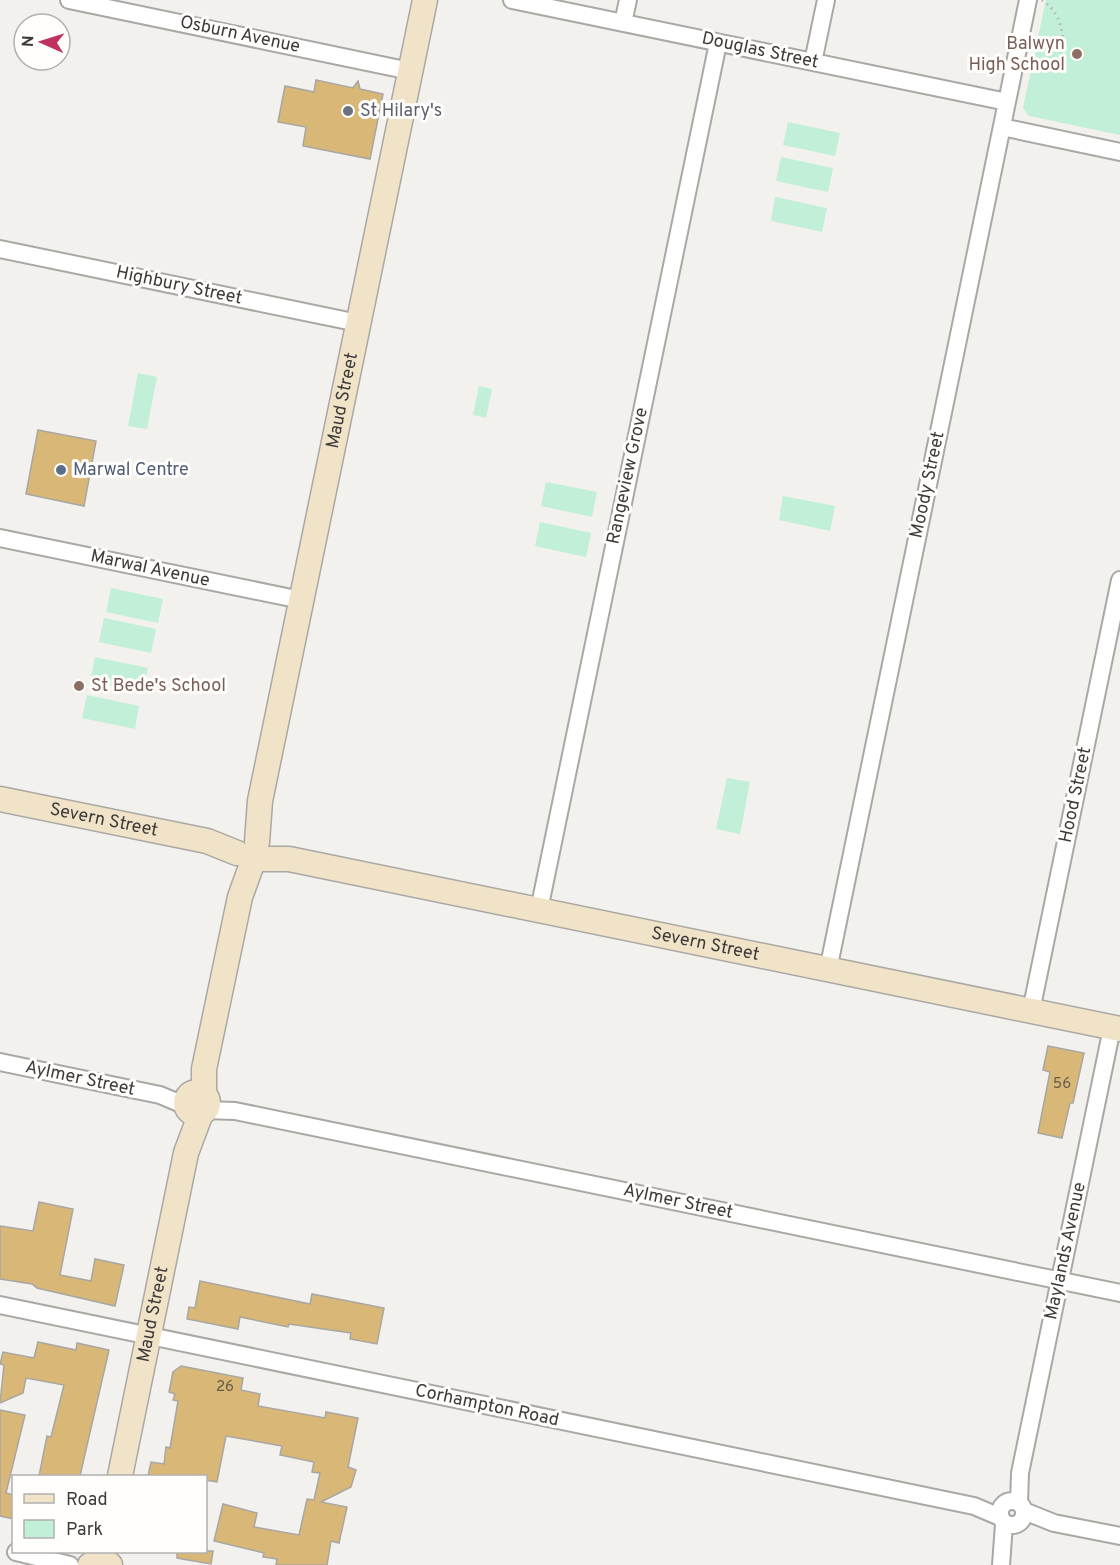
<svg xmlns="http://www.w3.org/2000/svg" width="1120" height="1565" font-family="Overpass,sans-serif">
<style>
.green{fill:#c1efd7}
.building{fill:#d9b877;stroke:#a8a6a3;stroke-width:1.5}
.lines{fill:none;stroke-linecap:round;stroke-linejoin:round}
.street-casing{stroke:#aaa8a5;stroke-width:20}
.secondary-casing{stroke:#aaa8a5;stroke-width:27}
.path{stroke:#b7b6b3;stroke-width:3;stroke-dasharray:1.5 4.5;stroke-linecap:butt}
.street{stroke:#fff;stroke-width:16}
.secondary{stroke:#f1e3c8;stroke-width:24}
.education-dot{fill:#8d6e63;stroke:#fffefd;stroke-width:2}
.worship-dot{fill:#6b7280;stroke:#fffefd;stroke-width:2}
.service-dot{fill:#5c6f8a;stroke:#fffefd;stroke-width:2}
.labels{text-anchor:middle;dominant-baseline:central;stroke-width:6;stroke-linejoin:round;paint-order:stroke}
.number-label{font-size:15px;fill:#635a49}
.street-label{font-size:18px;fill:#3c3b3a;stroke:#fffefd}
.education-label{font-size:18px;fill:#785e54;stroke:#fffefd;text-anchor:end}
.worship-label{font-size:18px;fill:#5b616d;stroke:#fffefd;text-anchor:start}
.service-label{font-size:18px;fill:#4e5e75;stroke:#fffefd;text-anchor:start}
</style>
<rect width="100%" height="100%" fill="#f3f1ed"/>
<!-- green -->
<path class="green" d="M 1046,0 L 1120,0 L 1120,135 L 1029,116 L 1023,108 Z
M 788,122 L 840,133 L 835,156 L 783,145 Z
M 781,157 L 833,168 L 828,192 L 776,181 Z
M 775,197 L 827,208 L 822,232 L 771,221 Z
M 138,373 L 157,377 L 147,429 L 128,426 Z
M 479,386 L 492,389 L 486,418 L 473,415 Z
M 546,482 L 597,492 L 592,517 L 541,506 Z
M 783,496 L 835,506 L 830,531 L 779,520 Z
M 540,522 L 591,533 L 586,557 L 535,546 Z
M 111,588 L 163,599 L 158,623 L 106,612 Z
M 104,618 L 156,629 L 151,653 L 99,642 Z
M 95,657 L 148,668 L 143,692 L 90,681 Z
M 87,695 L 139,706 L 135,729 L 82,718 Z
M 727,778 L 750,782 L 740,834 L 716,829 Z"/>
<!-- building -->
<path class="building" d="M 316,80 L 353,88 L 358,81 L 360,89 L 383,94 L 370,159 L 303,146 L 306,127 L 278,122 L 285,86 L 314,92 Z
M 38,430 L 96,441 L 84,506 L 26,494 Z
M 1048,1046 L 1084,1053 L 1073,1103 L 1070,1103 L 1062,1138 L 1038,1133 L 1050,1072 L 1043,1070 Z
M 39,1202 L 73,1209 L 60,1275 L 91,1281 L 95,1259 L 124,1265 L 115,1306 L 37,1288 L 32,1284 L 0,1279 L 0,1226 L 33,1231 Z
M 200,1281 L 310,1304 L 312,1294 L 384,1308 L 377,1344 L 350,1339 L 351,1333 L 289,1324 L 288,1327 L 240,1317 L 238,1329 L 187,1319 L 189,1307 L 195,1308 Z
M 38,1342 L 76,1350 L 77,1343 L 109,1350 L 80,1476 L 39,1476 L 47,1436 L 51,1437 L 64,1385 L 26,1378 L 23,1393 L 0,1403 L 4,1365 L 0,1364 L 3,1352 L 34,1358 Z
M 181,1366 L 243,1378 L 241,1390 L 260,1394 L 258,1406 L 325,1418 L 326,1412 L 358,1418 L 348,1467 L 356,1470 L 351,1487 L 321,1502 L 347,1507 L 339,1543 L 331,1541 L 327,1565 L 276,1565 L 277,1559 L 263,1557 L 264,1553 L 214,1541 L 223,1504 L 257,1513 L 254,1527 L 299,1535 L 307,1499 L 314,1500 L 320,1473 L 312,1472 L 314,1462 L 280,1455 L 282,1446 L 226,1436 L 217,1482 L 206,1480 L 206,1476 L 148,1476 L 151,1462 L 164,1464 L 166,1447 L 170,1448 L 178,1401 L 173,1400 L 175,1394 L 169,1392 L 173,1372 Z
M 0,1410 L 25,1415 L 6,1493 L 14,1495 L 14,1519 L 0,1516 Z
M 177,1551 L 213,1551 L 211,1564 L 177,1558 Z"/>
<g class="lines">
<!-- street casing -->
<g class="street-casing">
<path id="street" d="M 69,0 L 410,71
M 512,0 L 1007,102
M 623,23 L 628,0
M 813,62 L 826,0
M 1002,127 L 1120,152
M 0,249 L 358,323
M 0,538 L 301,600
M 539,910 L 718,43
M 828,970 L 1028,0
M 1031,1011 L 1120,580
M 0,1062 L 160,1095 L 186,1106
M 205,1110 L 235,1111 L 1120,1293
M 0,1305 L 974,1506 L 1000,1517
M1000 1513a12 12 0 1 1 24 0a12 12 0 1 1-24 0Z
M 1019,1503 L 1020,1473 L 1112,1028
M 1024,1511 L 1054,1523 L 1120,1536
M 16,1552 L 70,1565
M 1001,1565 L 1004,1524"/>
</g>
<!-- secondary casing -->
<g class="secondary-casing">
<g id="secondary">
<path id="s1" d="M 0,799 L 207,841 L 237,853"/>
<path id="s2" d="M 257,842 L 260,801 L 425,0"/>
<path id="s3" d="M 256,859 L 289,859 L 1120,1029"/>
<circle cx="197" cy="1103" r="11"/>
<path d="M 204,1094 L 204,1069 L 240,897 L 253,861"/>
<path id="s4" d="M 120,1476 L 186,1153 L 201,1113"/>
<path d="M 90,1565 L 101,1558 L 110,1565"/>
</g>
</g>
<!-- path -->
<path class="path" d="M 1042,0 C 1067,16 1064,47 1061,72"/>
<!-- street -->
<use href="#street" class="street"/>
<!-- secondary -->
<use href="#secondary" class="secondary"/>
</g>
<!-- markers -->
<g class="education-dot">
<circle cx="1077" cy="54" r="6"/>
<circle cx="79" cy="686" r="6"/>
</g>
<circle class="worship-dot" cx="348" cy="111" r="6"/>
<circle class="service-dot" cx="61" cy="470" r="6"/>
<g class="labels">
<!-- number labels -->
<g class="number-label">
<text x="1062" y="1084">56</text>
<text x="225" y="1387">26</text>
</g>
<!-- street labels -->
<g class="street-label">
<text transform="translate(240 35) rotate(12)">Osburn Avenue</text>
<text transform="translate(760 51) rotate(12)">Douglas Street</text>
<text transform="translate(179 286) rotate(12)">Highbury Street</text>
<text stroke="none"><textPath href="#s2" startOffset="450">Maud Street</textPath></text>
<text transform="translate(628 476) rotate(-78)">Rangeview Grove</text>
<text transform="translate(928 485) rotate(-78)">Moody Street</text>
<text transform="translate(150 569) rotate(12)">Marwal Avenue</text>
<text transform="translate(1076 795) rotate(-78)">Hood Street</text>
<text stroke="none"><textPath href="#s1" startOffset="106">Severn Street</textPath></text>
<text stroke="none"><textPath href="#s3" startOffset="458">Severn Street</textPath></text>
<text transform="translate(80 1079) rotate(12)">Aylmer Street</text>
<text transform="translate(678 1202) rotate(12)">Aylmer Street</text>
<text transform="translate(1066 1251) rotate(-78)">Maylands Avenue</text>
<text stroke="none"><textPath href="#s4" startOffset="165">Maud Street</textPath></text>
<text transform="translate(487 1406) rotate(12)">Corhampton Road</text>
</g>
<!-- education labels -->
<g class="education-label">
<text x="1065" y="44">Balwyn<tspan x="1065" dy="21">High School</tspan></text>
<text x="91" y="686" text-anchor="start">St Bede's School</text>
</g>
<!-- worship labels -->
<g class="worship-label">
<text x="360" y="111">St Hilary's</text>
</g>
<!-- service labels -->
<g class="service-label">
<text x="73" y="470">Marwal Centre</text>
</g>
</g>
<!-- legend -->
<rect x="12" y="1475" width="195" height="78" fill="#fffefd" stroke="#b1b0af" stroke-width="1.5"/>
<rect x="24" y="1494" width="30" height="9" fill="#f1e3c8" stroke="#b1b0af" stroke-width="1.5"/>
<text x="66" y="1505" font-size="18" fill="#3c3b3a">Road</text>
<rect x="24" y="1520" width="30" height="18" fill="#c1efd7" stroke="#b1b0af" stroke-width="1.5"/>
<text x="66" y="1535" font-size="18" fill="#3c3b3a">Park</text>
<!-- north arrow -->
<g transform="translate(42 42) rotate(273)"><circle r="28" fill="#fffefd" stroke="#b1b0af" stroke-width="1.5"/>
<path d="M0-4.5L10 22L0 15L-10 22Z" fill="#c0325d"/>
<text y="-9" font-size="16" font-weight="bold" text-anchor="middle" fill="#3c3b3a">N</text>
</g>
</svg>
